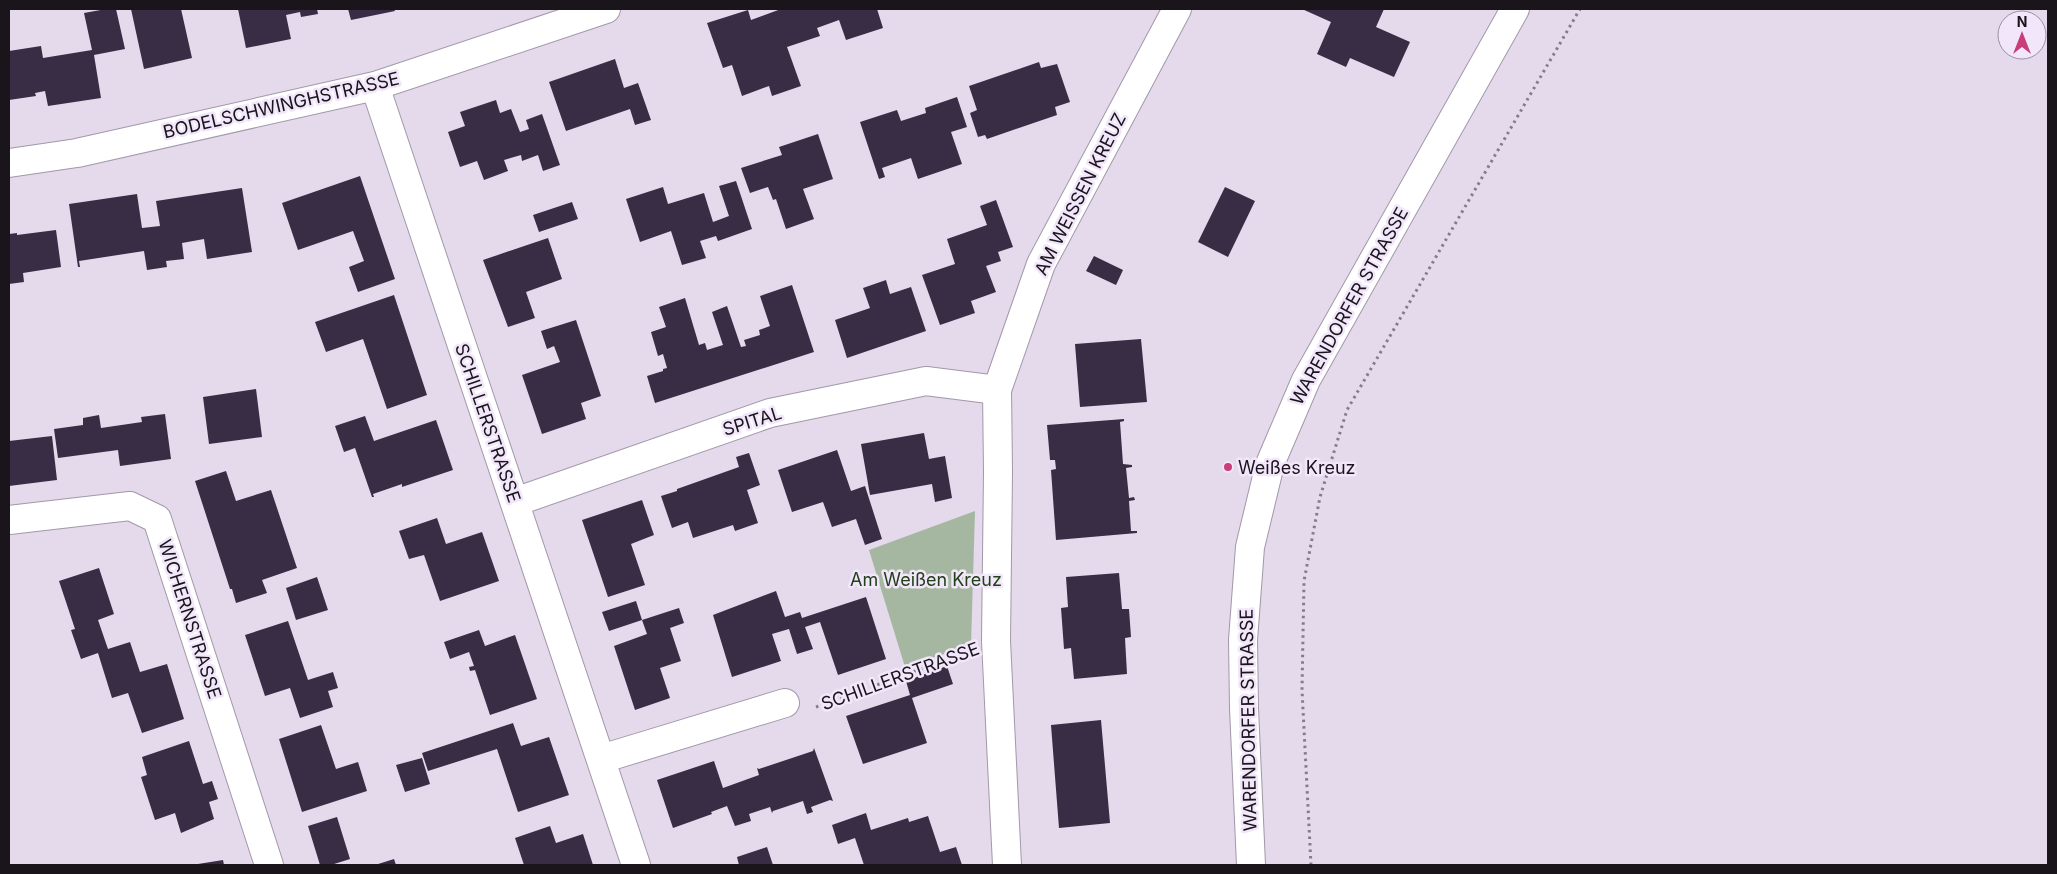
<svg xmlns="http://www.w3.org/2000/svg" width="2057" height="874" font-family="Inter,sans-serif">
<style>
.green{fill:#a6b7a1}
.building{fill:#392c45}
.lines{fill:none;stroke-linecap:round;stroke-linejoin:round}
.street-casing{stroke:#a298aa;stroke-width:30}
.secondary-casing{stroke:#a298aa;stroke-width:30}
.path{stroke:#847c89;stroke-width:3;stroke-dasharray:2.5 4;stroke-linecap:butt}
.street{stroke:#fff;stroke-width:28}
.secondary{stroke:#fff;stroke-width:28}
.poi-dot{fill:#c73e79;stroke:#f2e6fa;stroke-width:2}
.labels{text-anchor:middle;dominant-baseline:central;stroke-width:5;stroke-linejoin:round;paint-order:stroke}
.street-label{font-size:18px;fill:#19151b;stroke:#f2e6fa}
.poi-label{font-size:18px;fill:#19151b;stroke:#f2e6fa;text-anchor:start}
.park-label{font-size:18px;fill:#214017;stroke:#f2e6fa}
</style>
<rect width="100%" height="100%" fill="#e5d9ec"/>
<!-- green -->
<path class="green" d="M 975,511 L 971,645 L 905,667 L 869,550 Z"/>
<!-- building -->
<path class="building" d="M 106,9 L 116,9 L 125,49 L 94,55 L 101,98 L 48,106 L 45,91 L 35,93 L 36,96 L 9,100 L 9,51 L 41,46 L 43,58 L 92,50 L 84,13 Z
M 131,9 L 181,9 L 192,58 L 144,69 Z
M 238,9 L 317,9 L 318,14 L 301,17 L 300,12 L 286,15 L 291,39 L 246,48 Z
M 348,9 L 394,9 L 395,11 L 351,20 Z
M 781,9 L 877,9 L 883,28 L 846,40 L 839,20 L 817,28 L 820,36 L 787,47 L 801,86 L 772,96 L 769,86 L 742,96 L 732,65 L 723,68 L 707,23 L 748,10 L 751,20 Z
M 1302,9 L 1384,9 L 1376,27 L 1410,42 L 1394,77 L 1350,58 L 1346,67 L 1317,54 L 1331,22 Z
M 615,59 L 624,88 L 638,83 L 651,120 L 635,125 L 630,109 L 566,131 L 549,82 Z
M 1039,62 L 1041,68 L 1057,64 L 1070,102 L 1055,107 L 1057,115 L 987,139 L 985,135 L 978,137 L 970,113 L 977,110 L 969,86 Z
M 957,97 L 967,127 L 951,132 L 962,164 L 918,179 L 911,158 L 882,168 L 885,177 L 879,179 L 860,122 L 897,110 L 901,121 L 926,113 L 925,108 Z
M 496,100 L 500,113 L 511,109 L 520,132 L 529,129 L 526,120 L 542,114 L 560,165 L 543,171 L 538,155 L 522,161 L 521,155 L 504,160 L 508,171 L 484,180 L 477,161 L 460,167 L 448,132 L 465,126 L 460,112 Z
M 818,134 L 833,179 L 803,189 L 814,219 L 786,229 L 776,199 L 773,200 L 768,187 L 750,193 L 741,168 L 782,155 L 779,147 Z
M 360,176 L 395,279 L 358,292 L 349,267 L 364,261 L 353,231 L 298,250 L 282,203 Z
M 736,181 L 752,229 L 718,241 L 716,236 L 700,241 L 706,258 L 682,265 L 671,231 L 640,242 L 626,199 L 663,187 L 668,204 L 704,193 L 713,222 L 729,216 L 719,186 Z
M 1225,187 L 1255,201 L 1228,257 L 1198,242 Z
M 242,188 L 252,252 L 207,259 L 204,239 L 182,243 L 184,259 L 166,261 L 167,267 L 147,270 L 144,251 L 79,261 L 80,267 L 78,267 L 69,204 L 137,194 L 142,228 L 160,226 L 156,201 Z
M 996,200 L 1013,247 L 998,252 L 1001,261 L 986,266 L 996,292 L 971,301 L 975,313 L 940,325 L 922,275 L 955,264 L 947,239 L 987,225 L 980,206 Z
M 572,202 L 578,219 L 539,232 L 533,215 Z
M 56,230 L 61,267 L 23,273 L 24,282 L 9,284 L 9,234 L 17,233 L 17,235 Z
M 548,238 L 562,279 L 526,292 L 535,318 L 508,327 L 483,260 Z
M 1094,256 L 1123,270 L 1116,285 L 1086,271 Z
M 886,280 L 890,294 L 911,287 L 926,331 L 847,358 L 835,320 L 870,308 L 863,288 Z
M 792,285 L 814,352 L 655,403 L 647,376 L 663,371 L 663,369 L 667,368 L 663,354 L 658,356 L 651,332 L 666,327 L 659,307 L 685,298 L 699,345 L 705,343 L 707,350 L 723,345 L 712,312 L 727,306 L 741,347 L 746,346 L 744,340 L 760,335 L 759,330 L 770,326 L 760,296 Z
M 394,295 L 427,395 L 387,409 L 363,339 L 326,352 L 315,322 Z
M 576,320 L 601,396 L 581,403 L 586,419 L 542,434 L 522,375 L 560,362 L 554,346 L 547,349 L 541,331 Z
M 1141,339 L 1147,402 L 1080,407 L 1075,344 Z
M 256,389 L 262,437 L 209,444 L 203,397 Z
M 165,414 L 171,459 L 120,466 L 118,450 L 58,458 L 54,429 L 83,425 L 83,418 L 99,415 L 101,428 L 142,422 L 141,417 Z
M 365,416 L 374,441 L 436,420 L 453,470 L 402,487 L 402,484 L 373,494 L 374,497 L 372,497 L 355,448 L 344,452 L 335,426 Z
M 1124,419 L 1124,421 L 1120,422 L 1123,464 L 1132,465 L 1132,467 L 1126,468 L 1129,498 L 1134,497 L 1135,500 L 1129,501 L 1131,531 L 1137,531 L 1137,533 L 1056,540 L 1051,470 L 1056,469 L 1055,460 L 1050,460 L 1047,425 Z
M 924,433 L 929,459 L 945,456 L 952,498 L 935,502 L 932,484 L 870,495 L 861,444 Z
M 52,436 L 57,480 L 9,486 L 9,441 Z
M 837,450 L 851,491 L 865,486 L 882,539 L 865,545 L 856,519 L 832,527 L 823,502 L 792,512 L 778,470 Z
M 749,453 L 760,485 L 747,490 L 758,523 L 735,531 L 733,525 L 693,538 L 688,522 L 672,528 L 661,496 L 677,491 L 677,489 L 739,467 L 736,457 Z
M 226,471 L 236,501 L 271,490 L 297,568 L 262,580 L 267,593 L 236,603 L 232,589 L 230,589 L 195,481 Z
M 642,500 L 654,535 L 631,544 L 645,585 L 608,597 L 582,520 Z
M 437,518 L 446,544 L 482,532 L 499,581 L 440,601 L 424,555 L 409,559 L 399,531 Z
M 99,568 L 114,614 L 98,620 L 108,649 L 130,642 L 140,672 L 167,664 L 184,719 L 142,733 L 128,693 L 112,698 L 98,653 L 81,659 L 71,630 L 75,629 L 59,581 Z
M 1119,573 L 1122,609 L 1129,609 L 1131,637 L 1125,638 L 1127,674 L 1074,679 L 1071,648 L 1064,649 L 1061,608 L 1068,607 L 1066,577 Z
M 317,577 L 328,610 L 296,620 L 286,588 Z
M 776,591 L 785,617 L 800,612 L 802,618 L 866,597 L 886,659 L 838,675 L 820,622 L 805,627 L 813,649 L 797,654 L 789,629 L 772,634 L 781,661 L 732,677 L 713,615 Z
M 636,601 L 642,620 L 609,631 L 602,612 Z
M 679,608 L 684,623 L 670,628 L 681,661 L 660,668 L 670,698 L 635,710 L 614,646 L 647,634 L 642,620 Z
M 288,621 L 308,680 L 333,672 L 338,688 L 328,691 L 333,707 L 300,718 L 290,688 L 265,696 L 245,635 Z
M 479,630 L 485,646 L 515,635 L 537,699 L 490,715 L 475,670 L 470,671 L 469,667 L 474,666 L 469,652 L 450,659 L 444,642 Z
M 947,666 L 953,684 L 912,698 L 927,743 L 863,764 L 846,716 L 910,695 L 906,681 Z
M 1101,720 L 1110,823 L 1059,828 L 1051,725 Z
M 513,723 L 521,746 L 549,737 L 569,795 L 518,812 L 497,749 L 428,771 L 422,753 Z
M 321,725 L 336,769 L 358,762 L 367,791 L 302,812 L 279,739 Z
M 189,741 L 203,784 L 212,781 L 218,799 L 209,802 L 214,819 L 181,833 L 175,813 L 155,820 L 141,777 L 147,775 L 142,757 Z
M 814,748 L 833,801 L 830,800 L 811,807 L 813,812 L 807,814 L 803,801 L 773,811 L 772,813 L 770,807 L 749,814 L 751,821 L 735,826 L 727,806 L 711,812 L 712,814 L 673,828 L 657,780 L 714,761 L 723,788 L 759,775 L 757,768 L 759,769 L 813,751 Z
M 422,758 L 430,784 L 405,792 L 396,765 Z
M 866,813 L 871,830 L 908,818 L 909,822 L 928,816 L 940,852 L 956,847 L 962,865 L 864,865 L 855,838 L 838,844 L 832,825 Z
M 337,817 L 350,859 L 331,865 L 320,865 L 308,826 Z
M 550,826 L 556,843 L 583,834 L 593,865 L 524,865 L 515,838 Z
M 767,847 L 773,865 L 739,865 L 737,857 Z
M 394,859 L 396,865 L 375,865 Z
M 223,860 L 224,865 L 198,865 L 198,864 Z"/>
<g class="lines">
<!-- street casing -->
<g class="street-casing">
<path id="street" d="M 375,86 L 636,865
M 9,163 L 77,153 L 375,86 L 606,9
M 515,502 L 770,413 L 926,381 L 997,390
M 9,520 L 130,506 L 157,519 L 269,865
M 601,759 L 785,703
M 1007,865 L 996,641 L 998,472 L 997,390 L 1041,264 L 1177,9"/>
</g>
<!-- secondary casing -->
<g class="secondary-casing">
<path id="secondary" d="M 1251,865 L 1244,708 L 1243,640 L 1250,547 L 1270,464 L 1306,380 L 1515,9"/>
</g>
<!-- path -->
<path class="path" d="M 816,707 L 965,653
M 1311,865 L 1302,690 L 1304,581 L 1320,497 L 1347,410 L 1580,9"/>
<!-- street -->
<use href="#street" class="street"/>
<!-- secondary -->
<use href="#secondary" class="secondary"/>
</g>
<!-- markers -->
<circle class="poi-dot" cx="1228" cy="467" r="5"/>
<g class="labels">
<!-- street labels -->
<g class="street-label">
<text transform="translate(281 105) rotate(-13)">BODELSCHWINGHSTRASSE</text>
<text transform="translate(1080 194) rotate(-63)">AM WEISSEN KREUZ</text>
<text transform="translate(1349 306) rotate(-61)">WARENDORFER STRASSE</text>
<text transform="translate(752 421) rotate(-17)">SPITAL</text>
<text transform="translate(488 423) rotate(71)">SCHILLERSTRASSE</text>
<text transform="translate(190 619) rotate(72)">WICHERNSTRASSE</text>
<text transform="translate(900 676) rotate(-20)">SCHILLERSTRASSE</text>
<text transform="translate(1248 720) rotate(-91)">WARENDORFER STRASSE</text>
</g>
<!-- poi labels -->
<g class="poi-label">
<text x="1238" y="467">Weißes Kreuz</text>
</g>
<!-- park labels -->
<g class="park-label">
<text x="926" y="579">Am Weißen Kreuz</text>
</g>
</g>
<!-- border -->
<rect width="2057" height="874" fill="none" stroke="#19151b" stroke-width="20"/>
<!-- north arrow -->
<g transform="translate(2022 35)"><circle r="24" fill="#f2e6fa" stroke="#9b92a1"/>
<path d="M0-4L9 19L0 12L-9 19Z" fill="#c73e79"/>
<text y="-8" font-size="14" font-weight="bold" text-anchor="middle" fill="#19151b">N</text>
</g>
</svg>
